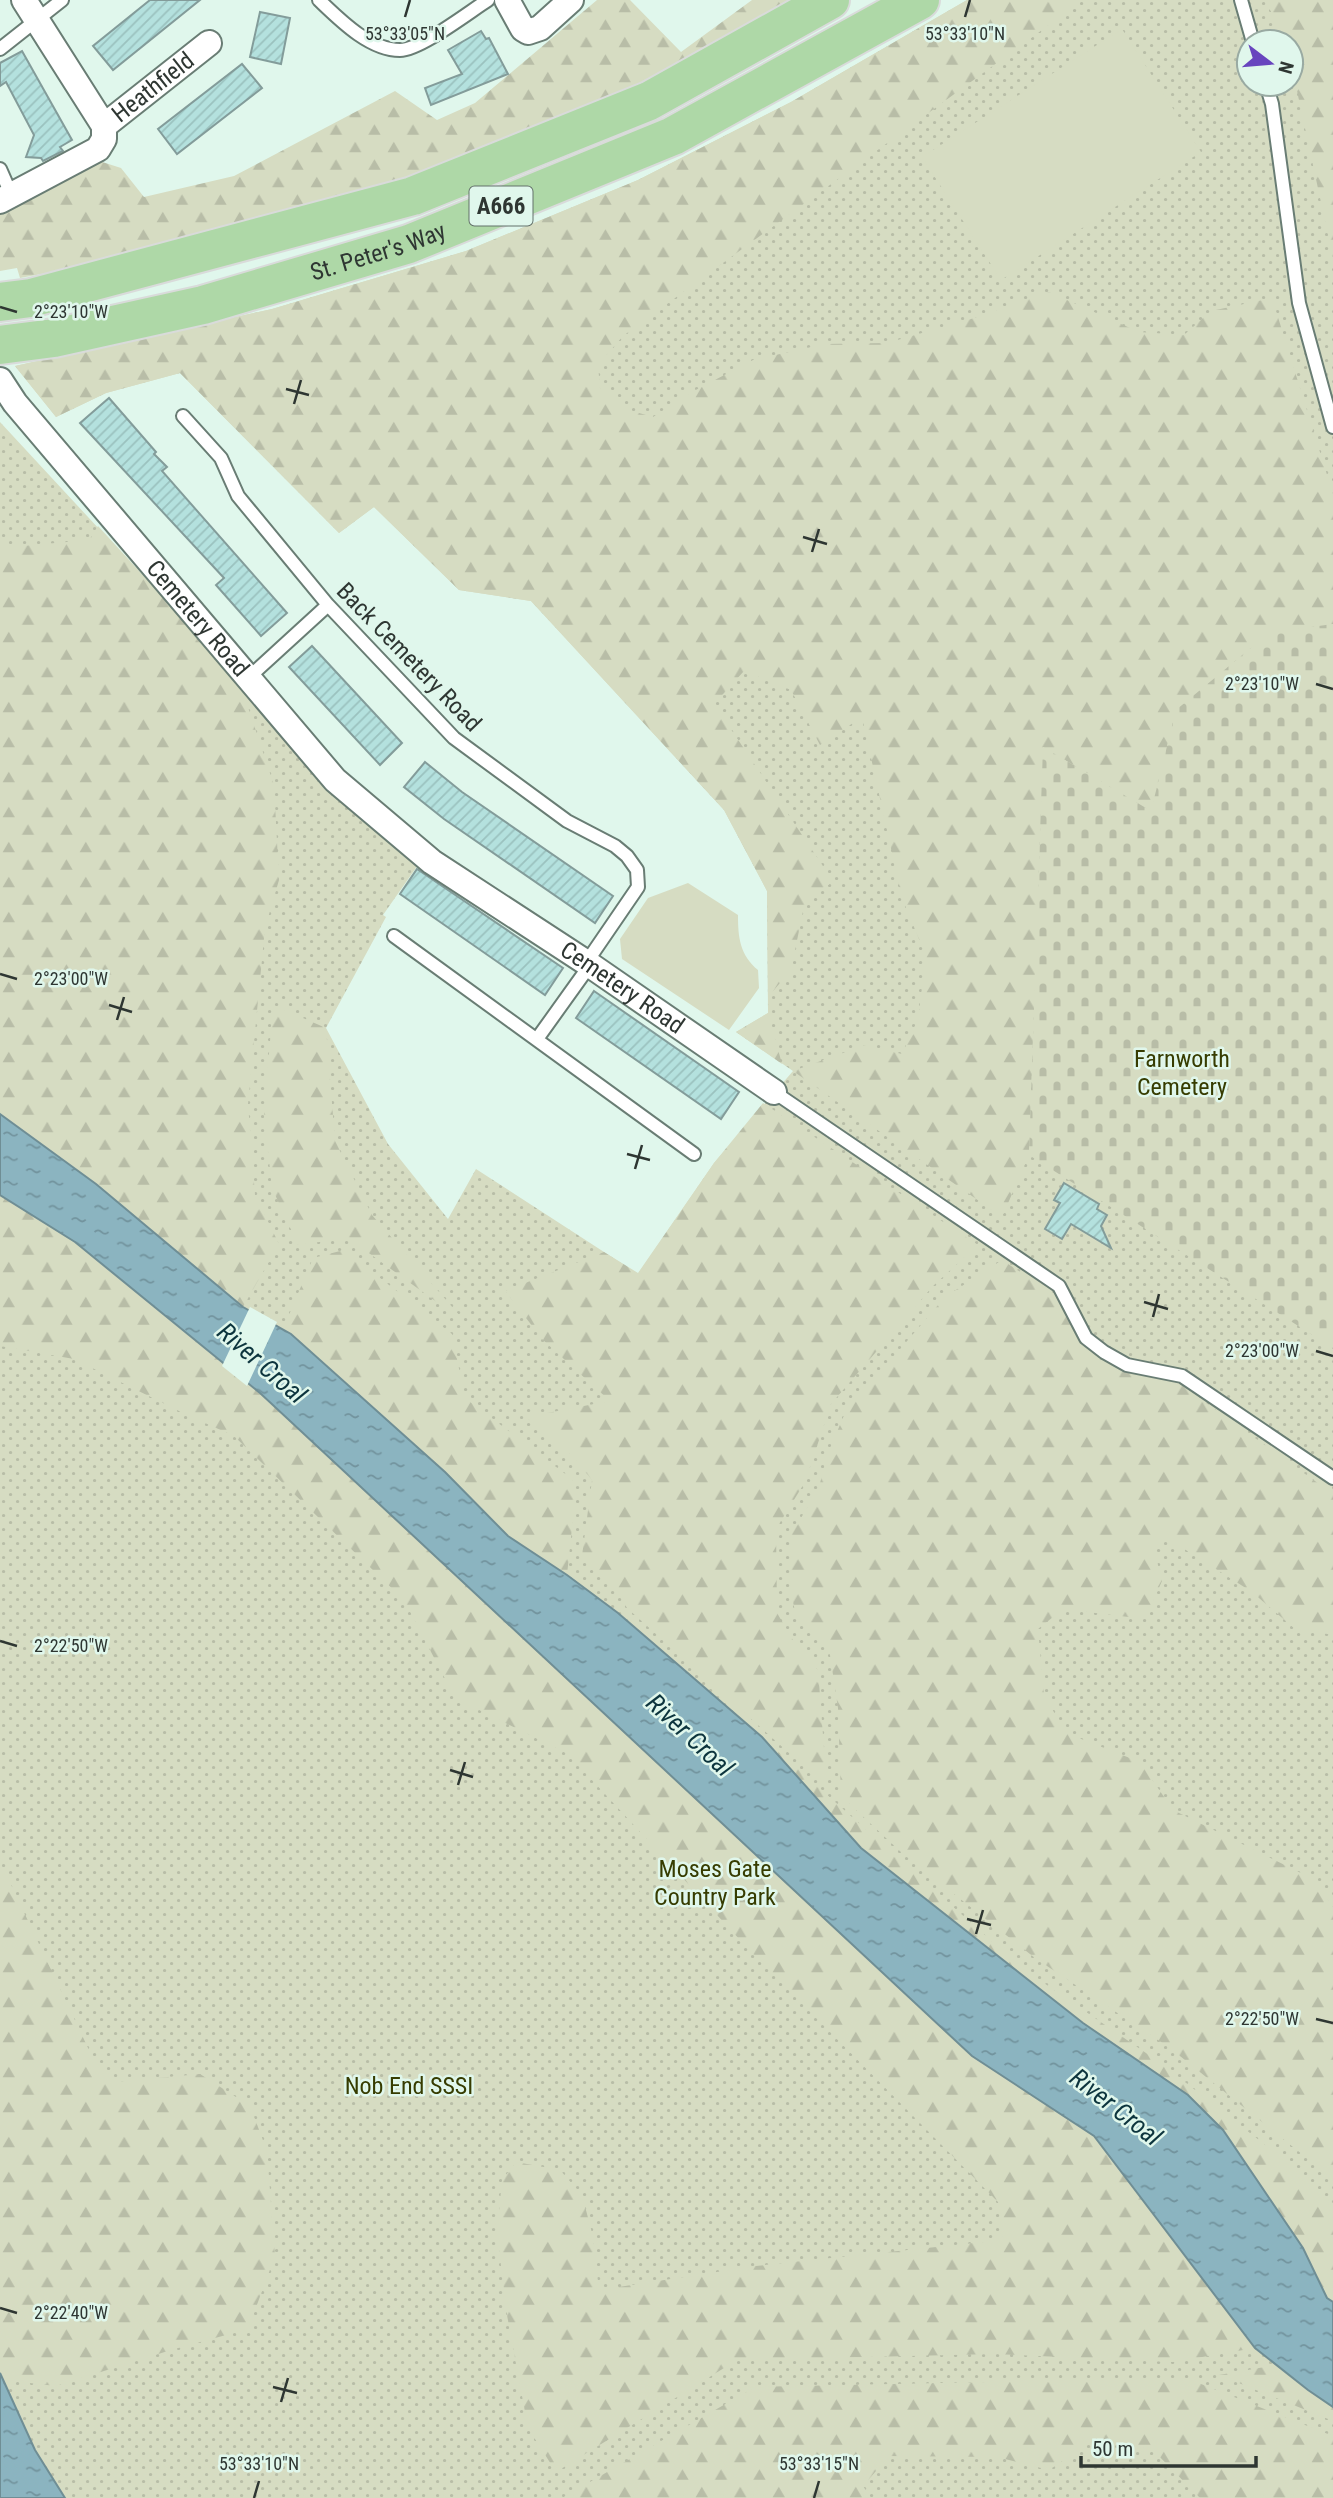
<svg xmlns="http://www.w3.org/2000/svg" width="1333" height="2498" font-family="'Roboto Condensed',sans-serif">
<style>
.green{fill:url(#green-dots);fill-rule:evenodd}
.forest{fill:url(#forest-firs)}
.cemetery{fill:url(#cemetery-stones)}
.pitch{fill:#d6dcc2}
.water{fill:url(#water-ripples);stroke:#6f8e95;stroke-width:2}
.pier{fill:#e0f7ec}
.building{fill:url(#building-hatch);stroke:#839c9a;stroke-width:2}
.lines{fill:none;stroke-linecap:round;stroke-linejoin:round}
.service-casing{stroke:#697d74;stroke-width:16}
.minor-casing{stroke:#697d74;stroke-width:28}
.trunk-casing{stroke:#d9dbda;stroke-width:42}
.service{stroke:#fff;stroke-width:12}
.minor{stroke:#fff;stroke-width:24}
.trunk{stroke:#aed8a7;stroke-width:38}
.ticks{fill:none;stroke:#2e3632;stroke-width:2.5}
.labels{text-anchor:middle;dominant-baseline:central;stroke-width:5;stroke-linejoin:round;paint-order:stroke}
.shield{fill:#e0f7ec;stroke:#63706a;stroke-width:2}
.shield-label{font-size:23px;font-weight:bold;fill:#2e3632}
.street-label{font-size:24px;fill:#2e3632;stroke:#e0f7ec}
.park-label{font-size:24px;fill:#363c01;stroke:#e0f7ec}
.water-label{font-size:26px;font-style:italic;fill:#0c343d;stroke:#e0f7ec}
.ticks-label{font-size:18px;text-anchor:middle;fill:#2e3632;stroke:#e0f7ec;stroke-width:5;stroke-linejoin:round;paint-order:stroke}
</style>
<defs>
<pattern id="green-dots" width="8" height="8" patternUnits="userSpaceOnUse" patternTransform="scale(1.75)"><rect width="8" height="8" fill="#d6dcc2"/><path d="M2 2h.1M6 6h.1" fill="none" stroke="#b8bda7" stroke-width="1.8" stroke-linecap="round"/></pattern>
<pattern id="forest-firs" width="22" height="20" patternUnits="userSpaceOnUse" patternTransform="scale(1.75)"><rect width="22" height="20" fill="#d6dcc2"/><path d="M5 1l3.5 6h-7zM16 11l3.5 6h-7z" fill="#b8bda7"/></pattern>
<pattern id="cemetery-stones" width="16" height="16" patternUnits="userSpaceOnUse" patternTransform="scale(1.75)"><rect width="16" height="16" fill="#d6dcc2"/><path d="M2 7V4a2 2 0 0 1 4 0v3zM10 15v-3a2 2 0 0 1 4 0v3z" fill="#b8bda7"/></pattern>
<pattern id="water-ripples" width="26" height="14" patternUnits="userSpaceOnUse" patternTransform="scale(1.75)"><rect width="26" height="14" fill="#8bb4c0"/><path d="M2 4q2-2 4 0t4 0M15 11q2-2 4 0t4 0" fill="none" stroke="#72939d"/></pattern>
<pattern id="building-hatch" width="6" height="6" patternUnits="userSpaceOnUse" patternTransform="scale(1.75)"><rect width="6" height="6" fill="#b4e1de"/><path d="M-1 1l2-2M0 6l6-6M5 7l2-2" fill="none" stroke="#9bc2bf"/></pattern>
</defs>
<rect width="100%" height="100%" fill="#e0f7ec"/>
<!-- green -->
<path class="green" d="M 967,0 L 1333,0 L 1333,2498 L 65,2498 L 35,2450 L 0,2373 L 0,422 L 239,680 L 418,865 L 383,915 L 386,917 L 326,1028 L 388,1144 L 448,1219 L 476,1169 L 638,1274 L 714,1163 L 793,1071 L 736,1032 L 768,1013 L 767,891 L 724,810 L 531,601 L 459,590 L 374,507 L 339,533 L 180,373 L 106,393 L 56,417 L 15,366 L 272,309 L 466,251 L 638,180 L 791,102 ZM 1249,42 L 1291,42 L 1291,84 L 1249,84 Z"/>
<!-- forest -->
<path class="forest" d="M 597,0 L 630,0 L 681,52 L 752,0 L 803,0 L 695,64 L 453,170 L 170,250 L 20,278 L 17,268 L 0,271 L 0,213 L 96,160 L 121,168 L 144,197 L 234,176 L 395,91 L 437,120 L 475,103 Z
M 967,0 L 1083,0 L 623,336 L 598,365 L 600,388 L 632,411 L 653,417 L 690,393 L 753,360 L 825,344 L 887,343 L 971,319 L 1049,292 L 1139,332 L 1184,335 L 1211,311 L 1272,298 L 1333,494 L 1333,624 L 1269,633 L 1176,710 L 1151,811 L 1043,747 L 1029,1155 L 1002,1217 L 793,1071 L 865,1045 L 902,1054 L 918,1019 L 926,956 L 902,898 L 862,717 L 820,745 L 791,690 L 744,671 L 714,704 L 833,881 L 804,906 L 791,970 L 768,997 L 767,891 L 724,810 L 531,601 L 459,590 L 374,507 L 339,533 L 180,373 L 106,393 L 56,417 L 15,366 L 272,309 L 466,251 L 638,180 L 791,102 Z
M 1264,0 L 1333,0 L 1333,258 L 1291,63 L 1291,42 L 1286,42 L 1285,35 Z
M 98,526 L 239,680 L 274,785 L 279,880 L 265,928 L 248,1104 L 255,1195 L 279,1244 L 243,1307 L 96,1184 L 0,1114 L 0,548 L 89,540 Z
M 273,1005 L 326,1028 L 335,1141 L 372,1215 L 467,1324 L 348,1238 L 298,1245 L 272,1188 L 264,1114 Z
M 768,1013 L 782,1064 L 736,1032 Z
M 763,1103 L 978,1245 L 933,1286 L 831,1404 L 805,1482 L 776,1529 L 777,1613 L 796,1645 L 818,1670 L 827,1787 L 627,1608 L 609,1578 L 582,1556 L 592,1480 L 573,1457 L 526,1417 L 610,1401 L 543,1340 L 505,1291 L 604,1252 L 638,1273 L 714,1163 Z
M 0,1194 L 75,1242 L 260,1393 L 972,2056 L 1094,2136 L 1255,2348 L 1173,2362 L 994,2354 L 737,2360 L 556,2472 L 528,2428 L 507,2315 L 497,2233 L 502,2180 L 516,2162 L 560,2170 L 582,2195 L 592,2233 L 599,2290 L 756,2266 L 1003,2240 L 998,2202 L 754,1955 L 568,1754 L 455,1698 L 404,1600 L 234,1436 L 185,1414 L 74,1359 L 0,1346 Z
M 344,1250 L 452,1334 L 465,1398 L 572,1479 L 576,1490 L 567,1575 L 508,1536 L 445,1472 L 283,1329 L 313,1258 Z
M 1002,1260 L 1054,1294 L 1064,1303 L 1081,1338 L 1100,1358 L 1144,1375 L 1177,1382 L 1333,1494 L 1333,1635 L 1294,1628 L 1252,1592 L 1167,1538 L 1154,1549 L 1162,1581 L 1145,1619 L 1063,1609 L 1038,1629 L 1044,1695 L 1066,1733 L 1140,1762 L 1173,1810 L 1315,1880 L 1333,1907 L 1333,2185 L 1313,2163 L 1170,2048 L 1035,1958 L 902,1853 L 841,1796 L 838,1708 L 830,1655 L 817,1632 L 795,1612 L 790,1586 L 790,1537 L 819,1487 L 828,1453 L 845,1413 L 945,1297 Z
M 762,1737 L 1022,1968 L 1162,2064 L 1297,2170 L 1333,2209 L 1333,2302 L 1327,2298 L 1303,2248 L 1223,2130 L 1188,2095 L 1083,2023 L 861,1848 Z
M 0,1868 L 5,1872 L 97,2067 L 114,2082 L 200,2074 L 250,2106 L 267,2151 L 275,2256 L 248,2329 L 171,2350 L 56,2386 L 3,2380 L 0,2373 Z
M 1276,2365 L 1308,2390 L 1333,2407 L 1333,2421 L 1219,2375 Z
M 988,2382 L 1196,2382 L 1333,2436 L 1333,2498 L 1200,2498 L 1153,2450 L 1097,2438 L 1049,2470 L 997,2457 L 889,2456 L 863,2486 L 871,2498 L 562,2498 L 755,2387 Z"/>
<!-- cemetery -->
<path class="cemetery" d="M 1333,624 L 1333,1348 L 1029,1155 L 1043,747 L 1151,811 L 1176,710 L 1269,633 Z"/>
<!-- pitch -->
<path class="pitch" d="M 1122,29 L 1201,152 L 1001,280 L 922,157 Z
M 688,883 L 738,915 C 738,938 740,955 758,970 L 759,988 L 729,1030 L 622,959 L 620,939 L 648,898 Z"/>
<!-- water -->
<path class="water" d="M 0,1114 L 96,1184 L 243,1307 L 291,1334 L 445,1472 L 508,1536 L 567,1575 L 618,1613 L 762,1737 L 861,1848 L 1083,2023 L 1188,2095 L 1223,2130 L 1303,2248 L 1327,2298 L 1333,2302 L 1333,2407 L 1308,2390 L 1255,2348 L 1094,2136 L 972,2056 L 260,1393 L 75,1242 L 0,1195 Z
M 0,2373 L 35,2450 L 65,2498 L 0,2498 Z"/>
<!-- pier -->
<path class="pier" d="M 250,1307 L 277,1322 L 247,1386 L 222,1366 Z"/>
<!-- building -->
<path class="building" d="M 150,0 L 200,0 L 113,70 L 93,46 Z
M 260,12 L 290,18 L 281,64 L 250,57 Z
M 481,31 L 486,39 L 489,38 L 508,74 L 431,105 L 425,88 L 462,74 L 448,50 Z
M 22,51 L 72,140 L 60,147 L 63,151 L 43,161 L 41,158 L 26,157 L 34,135 L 6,82 L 0,86 L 0,63 Z
M 242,64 L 262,88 L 177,154 L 158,129 Z
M 109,398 L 156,452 L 154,454 L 167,467 L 162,471 L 287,613 L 261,636 L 216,585 L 224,578 L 80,423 Z
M 312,646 L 402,743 L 380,765 L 289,667 Z
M 425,762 L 462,792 L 613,896 L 595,923 L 444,819 L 404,787 Z
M 417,869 L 563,968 L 545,995 L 400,894 Z
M 594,991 L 739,1092 L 721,1119 L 576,1018 Z
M 1064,1183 L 1099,1204 L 1097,1209 L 1107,1215 L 1101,1226 L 1111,1248 L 1071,1224 L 1062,1239 L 1045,1229 L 1060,1203 L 1054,1200 Z"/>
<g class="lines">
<!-- service casing -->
<g class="service-casing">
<path id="service" d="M 319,0 C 339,19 369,50 400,50 C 420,50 469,12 488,0
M 1241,0 L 1253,42
M 0,49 L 62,0
M 1266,84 L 1272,104 L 1299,303 L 1333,427
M 0,169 L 11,194
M 183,416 L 221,458 L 238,496 L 328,605 L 454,738 L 567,821 L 615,846 L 627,856 L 637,870 L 638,887 L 586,963
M 247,679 L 328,605
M 394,936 L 694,1154
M 537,1039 L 590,965
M 774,1092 L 1059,1286 L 1086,1338 L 1104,1352 L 1127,1365 L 1182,1376 L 1333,1478"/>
</g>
<!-- minor casing -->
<g class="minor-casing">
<g id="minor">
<path d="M 24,0 L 104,126"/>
<path d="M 507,0 L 523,29 L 528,32 L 540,28 L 571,0"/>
<path id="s1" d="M 0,201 L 98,149 L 104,139 L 104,126 L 209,43"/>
<path id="s2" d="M 0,380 L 15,403 L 335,780 L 432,862 L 590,965 L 774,1092"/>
</g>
</g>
<!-- trunk casing -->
<g class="trunk-casing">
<g id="trunk">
<path d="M 0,302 L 31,298 L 413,196 L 649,101 L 830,0"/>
<path id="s3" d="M 0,345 L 54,338 L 203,305 L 409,244 L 673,136 L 920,0"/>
</g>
</g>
<!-- service -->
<use href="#service" class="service"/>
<!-- minor -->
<use href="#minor" class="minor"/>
<!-- trunk -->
<use href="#trunk" class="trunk"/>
</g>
<!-- ticks -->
<path class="ticks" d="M 405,17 L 410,0M 965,17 L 970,0M 0,307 L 17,312M 286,389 L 309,395M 294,404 L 301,380M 803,537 L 827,544M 812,552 L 819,529M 1316,684 L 1333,689M 0,974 L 17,979M 109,1005 L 132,1012M 117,1020 L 124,997M 627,1154 L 650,1160M 635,1169 L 642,1145M 1144,1302 L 1168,1309M 1153,1317 L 1159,1294M 1316,1351 L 1333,1356M 0,1641 L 17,1646M 450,1770 L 473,1777M 458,1785 L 465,1762M 967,1919 L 991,1925M 976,1934 L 983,1910M 1316,2019 L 1333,2023M 0,2308 L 17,2313M 273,2387 L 297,2393M 281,2402 L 288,2378M 254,2498 L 259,2481M 814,2498 L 819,2481"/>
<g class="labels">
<!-- shield labels -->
<rect class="shield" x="469.5" y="186.5" width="63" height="39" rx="5"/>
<g class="shield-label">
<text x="501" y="206">A666</text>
</g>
<!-- street labels -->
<g class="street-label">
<text stroke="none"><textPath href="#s1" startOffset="198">Heathfield</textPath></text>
<text stroke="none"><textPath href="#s3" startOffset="390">St. Peter's Way</textPath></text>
<text stroke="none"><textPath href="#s2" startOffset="310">Cemetery Road</textPath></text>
<text transform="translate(409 657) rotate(46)">Back Cemetery Road</text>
<text stroke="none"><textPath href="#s2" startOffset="877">Cemetery Road</textPath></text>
</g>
<!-- park labels -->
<g class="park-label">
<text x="1182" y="1059">Farnworth<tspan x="1182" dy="28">Cemetery</tspan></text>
<text x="715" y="1869">Moses Gate<tspan x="715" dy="28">Country Park</tspan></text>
<text x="409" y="2086">Nob End SSSI</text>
</g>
<!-- water labels -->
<g class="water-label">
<text transform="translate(262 1363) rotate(41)">River Croal</text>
<text transform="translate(690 1735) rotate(43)">River Croal</text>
<text transform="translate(1116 2107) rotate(38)">River Croal</text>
</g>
</g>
<g class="ticks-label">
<text x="405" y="40">53°33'05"N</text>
<text x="965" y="40">53°33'10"N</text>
<text x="71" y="318">2°23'10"W</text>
<text x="1262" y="690">2°23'10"W</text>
<text x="71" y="985">2°23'00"W</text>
<text x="1262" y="1357">2°23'00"W</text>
<text x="71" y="1652">2°22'50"W</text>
<text x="1262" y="2025">2°22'50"W</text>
<text x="71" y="2319">2°22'40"W</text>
<text x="259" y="2470">53°33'10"N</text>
<text x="819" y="2470">53°33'15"N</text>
</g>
<!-- north arrow -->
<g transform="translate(1270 63) rotate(106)"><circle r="33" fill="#e0f7ec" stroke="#99aaa2" stroke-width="2"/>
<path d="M0-5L12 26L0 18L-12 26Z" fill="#6845be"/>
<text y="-10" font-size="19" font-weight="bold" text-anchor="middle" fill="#2e3632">N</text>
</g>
<!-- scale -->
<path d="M1081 2456v10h175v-10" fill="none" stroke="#2e3632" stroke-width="3.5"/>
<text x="1092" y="2456" font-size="21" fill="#2e3632" stroke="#e0f7ec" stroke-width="5" paint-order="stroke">50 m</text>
</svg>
